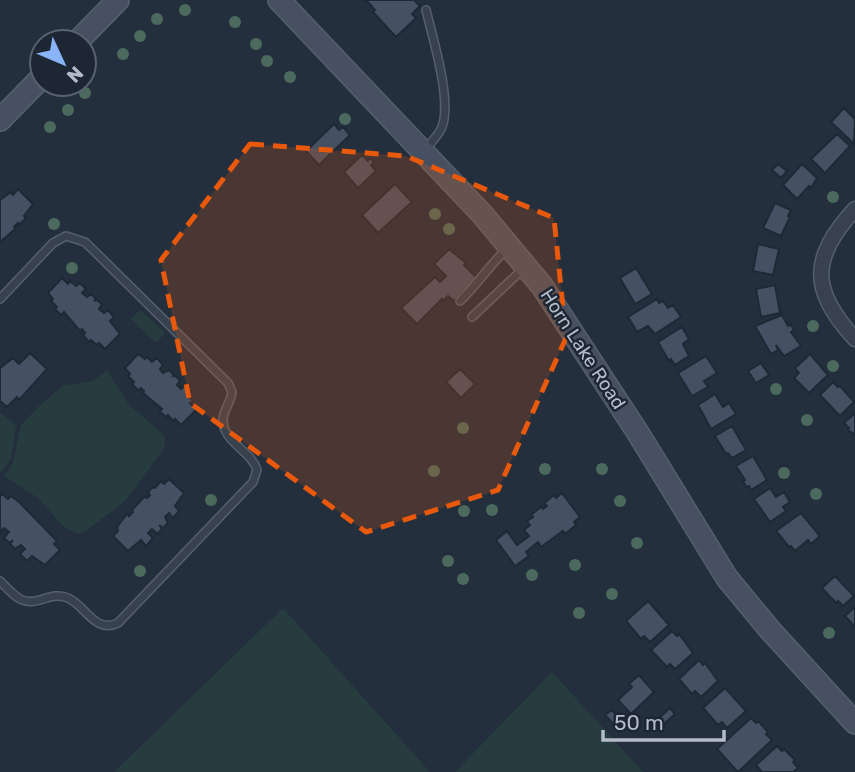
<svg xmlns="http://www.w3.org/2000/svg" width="855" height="772" font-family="Rubik,sans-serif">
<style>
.green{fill:#263c3f}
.building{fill:#455162;stroke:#1f2835;stroke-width:2}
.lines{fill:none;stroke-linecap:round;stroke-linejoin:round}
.lane-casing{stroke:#565f6c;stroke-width:10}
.street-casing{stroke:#565f6c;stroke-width:17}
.secondary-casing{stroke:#565f6c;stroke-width:24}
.lane{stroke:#38414e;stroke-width:7}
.street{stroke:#38414e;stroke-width:14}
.secondary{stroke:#465061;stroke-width:21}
.tree{fill:#4b6a5d}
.marked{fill:#e8590c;fill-opacity:0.2;stroke:#e8590c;stroke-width:5;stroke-dasharray:14 9;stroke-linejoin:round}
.labels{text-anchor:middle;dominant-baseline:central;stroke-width:5;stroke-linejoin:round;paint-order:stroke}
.street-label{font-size:19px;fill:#b4bcc9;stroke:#1d2633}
</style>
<rect width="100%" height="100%" fill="#242f3e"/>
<!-- green -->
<path class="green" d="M 139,311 L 142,311 L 165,333 L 156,343 L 131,319 Z
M 107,371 L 130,406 L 164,435 L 165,447 L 125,501 L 86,531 L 78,534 L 65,528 L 38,498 L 4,476 L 13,463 L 21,425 L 43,402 L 63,386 L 92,381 Z
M 0,412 L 16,426 L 11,459 L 0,473 Z
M 283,608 L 430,772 L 114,772 Z
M 552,672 L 643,772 L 455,772 Z"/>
<!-- building -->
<path class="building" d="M 363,0 L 414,0 L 420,6 L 412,14 L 416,18 L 396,37 L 373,12 L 375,10 L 368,2 Z
M 844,108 L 855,119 L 854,144 L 831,122 Z
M 334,124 L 339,130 L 343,127 L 350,135 L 319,165 L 306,151 Z
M 837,134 L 850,146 L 825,173 L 811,159 Z
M 362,155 L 368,161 L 370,158 L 374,162 L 371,165 L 376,171 L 358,188 L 344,172 Z
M 778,164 L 787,171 L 781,178 L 772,170 Z
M 802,164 L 817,178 L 811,188 L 809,186 L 797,199 L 783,185 Z
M 395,184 L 412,202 L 378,233 L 362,215 Z
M 18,189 L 33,204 L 24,216 L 26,218 L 19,225 L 18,223 L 14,227 L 15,229 L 0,242 L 0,200 L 11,192 L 13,195 Z
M 775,203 L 791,210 L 788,216 L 790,217 L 781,236 L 763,228 Z
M 758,244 L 779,249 L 773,275 L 753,271 Z
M 449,249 L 466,263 L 464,265 L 477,278 L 454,301 L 448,296 L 443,301 L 442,299 L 417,324 L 401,308 L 435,277 L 440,282 L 446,276 L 434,264 Z
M 636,268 L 652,294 L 635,304 L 620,278 Z
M 62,278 L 68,284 L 70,281 L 76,286 L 80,283 L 86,289 L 82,293 L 87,297 L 91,294 L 96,299 L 94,301 L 97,300 L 102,304 L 99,309 L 104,313 L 108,310 L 114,317 L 110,321 L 120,334 L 105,349 L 99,343 L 97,345 L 91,340 L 89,342 L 83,335 L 85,333 L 82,329 L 80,331 L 64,312 L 61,315 L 55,309 L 57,307 L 51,301 L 53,299 L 48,293 Z
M 775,285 L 780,313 L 761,317 L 756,289 Z
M 657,299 L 659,303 L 663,301 L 668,308 L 673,305 L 681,317 L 655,334 L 648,326 L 637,332 L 628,317 Z
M 782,315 L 788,326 L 791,325 L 794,330 L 791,332 L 801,346 L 784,356 L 776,345 L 778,350 L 771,354 L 755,326 Z
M 682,327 L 689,339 L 683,344 L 689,356 L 675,365 L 671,359 L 669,361 L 658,342 Z
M 30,353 L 47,369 L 19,400 L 17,397 L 7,407 L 0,401 L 0,368 L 13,358 L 19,364 Z
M 138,354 L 145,359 L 147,357 L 152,362 L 157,358 L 163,365 L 160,369 L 163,373 L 169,370 L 174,375 L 172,377 L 174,375 L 180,380 L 177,385 L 181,389 L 185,385 L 191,392 L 188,396 L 193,401 L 190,403 L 197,409 L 181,425 L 175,419 L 173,421 L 168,415 L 166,417 L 159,411 L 162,409 L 143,393 L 144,391 L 141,388 L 138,390 L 132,384 L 134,382 L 128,376 L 130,374 L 125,368 Z
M 810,354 L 828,375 L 809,393 L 794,378 L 799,373 L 795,368 Z
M 706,356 L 717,373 L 704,381 L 708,387 L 692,396 L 678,373 Z
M 761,363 L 769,375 L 756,383 L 748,371 Z
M 460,369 L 475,384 L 461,398 L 446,382 Z
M 833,382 L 838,387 L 840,386 L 854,402 L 840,416 L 820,395 Z
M 715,394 L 723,407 L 729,403 L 736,414 L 711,429 L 698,405 Z
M 855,413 L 855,435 L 848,430 L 849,428 L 844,423 Z
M 732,426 L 746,450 L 732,458 L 728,453 L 726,454 L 715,436 Z
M 753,456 L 767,480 L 751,490 L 749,486 L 746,487 L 743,481 L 745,480 L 736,466 Z
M 169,479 L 184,493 L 175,506 L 179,511 L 173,518 L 169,513 L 165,517 L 168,523 L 163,528 L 159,525 L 162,528 L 158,534 L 152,529 L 148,533 L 153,538 L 146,546 L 141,540 L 128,551 L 113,536 L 118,531 L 117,527 L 127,514 L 129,516 L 133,512 L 132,510 L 144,497 L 147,498 L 150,495 L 148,492 L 153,487 L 155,488 L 161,481 L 164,484 Z
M 770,488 L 776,497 L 784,492 L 790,502 L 783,507 L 786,511 L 770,522 L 754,499 Z
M 562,493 L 580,517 L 574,522 L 576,525 L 565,534 L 563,531 L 541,547 L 538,542 L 526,552 L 529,556 L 515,566 L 496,540 L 507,531 L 517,545 L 529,536 L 524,530 L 530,525 L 527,521 L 533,517 L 532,514 L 541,507 L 543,509 L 547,506 L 544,503 L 554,495 L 556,498 Z
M 2,494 L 8,499 L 11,496 L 19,502 L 57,541 L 54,544 L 60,550 L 45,565 L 32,556 L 27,561 L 20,554 L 25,549 L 21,545 L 15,549 L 10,544 L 13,540 L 10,543 L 4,538 L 9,532 L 4,528 L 0,532 L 0,496 Z
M 801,513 L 820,536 L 811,544 L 808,540 L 795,551 L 791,546 L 789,547 L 776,531 Z
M 835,576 L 854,596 L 843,606 L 838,601 L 836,603 L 822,588 Z
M 648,601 L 669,625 L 650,642 L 644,636 L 641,639 L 626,621 Z
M 855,607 L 855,627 L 845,616 Z
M 672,631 L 677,636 L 679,634 L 693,653 L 675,669 L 670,664 L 667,667 L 651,650 Z
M 699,660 L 703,665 L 705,663 L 718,681 L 701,697 L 695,691 L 692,694 L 679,679 Z
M 639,675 L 654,692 L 631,714 L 618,700 L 632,687 L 629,684 Z
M 725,688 L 746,711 L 727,728 L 722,722 L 718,725 L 703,708 Z
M 670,708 L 675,714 L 663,725 L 657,720 Z
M 612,710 L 621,721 L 615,726 L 605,715 Z
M 751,718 L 756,723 L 758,721 L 768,732 L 766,734 L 772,740 L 738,772 L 717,749 Z
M 777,746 L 782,751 L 784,749 L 795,760 L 793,762 L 798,768 L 793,772 L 762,772 L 756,765 Z"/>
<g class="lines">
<!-- lane casing -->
<g class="lane-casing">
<path id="lane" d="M 426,149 C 431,142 439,135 442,127 C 452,100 433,39 426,10
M 0,299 L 53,243 L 66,236 L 85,242 L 228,383 L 232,392 C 231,402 224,409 223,419 C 222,442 251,450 257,470 L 253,482 L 118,623 C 95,634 86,606 68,598 C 51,590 36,608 20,599 C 13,595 6,587 0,581
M 460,301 C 478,284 490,264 509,247
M 472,317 L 525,267"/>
</g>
<!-- street casing -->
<g class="street-casing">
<path id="street" d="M 855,209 C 810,258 810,290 855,339"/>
</g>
<!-- secondary casing -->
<g class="secondary-casing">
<path id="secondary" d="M 279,0 L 483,215 L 542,286 L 638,433 L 727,578 L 770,630 L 855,723
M 77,42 L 118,0
M 0,120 L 42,77"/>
</g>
<!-- lane -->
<use href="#lane" class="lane"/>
<!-- street -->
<use href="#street" class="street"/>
<!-- secondary -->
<use href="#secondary" class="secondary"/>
</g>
<!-- trees -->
<g class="tree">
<circle cx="185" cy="10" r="6"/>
<circle cx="157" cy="19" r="6"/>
<circle cx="235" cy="22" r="6"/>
<circle cx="140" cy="36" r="6"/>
<circle cx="256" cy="44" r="6"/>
<circle cx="123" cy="54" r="6"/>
<circle cx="267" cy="61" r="6"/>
<circle cx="290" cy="77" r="6"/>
<circle cx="85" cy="93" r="6"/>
<circle cx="68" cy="110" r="6"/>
<circle cx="345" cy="119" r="6"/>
<circle cx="50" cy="127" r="6"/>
<circle cx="833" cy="197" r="6"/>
<circle cx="435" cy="214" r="6"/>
<circle cx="54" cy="224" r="6"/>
<circle cx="449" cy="229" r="6"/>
<circle cx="72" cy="268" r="6"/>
<circle cx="813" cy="326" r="6"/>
<circle cx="833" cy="366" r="6"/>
<circle cx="776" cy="389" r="6"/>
<circle cx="807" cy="420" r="6"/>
<circle cx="463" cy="428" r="6"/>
<circle cx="545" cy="469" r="6"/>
<circle cx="602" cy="469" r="6"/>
<circle cx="434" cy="471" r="6"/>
<circle cx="784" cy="473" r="6"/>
<circle cx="816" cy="494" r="6"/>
<circle cx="211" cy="500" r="6"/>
<circle cx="620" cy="501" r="6"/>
<circle cx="492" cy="510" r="6"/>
<circle cx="464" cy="511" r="6"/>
<circle cx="637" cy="543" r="6"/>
<circle cx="448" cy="561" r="6"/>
<circle cx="575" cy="565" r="6"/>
<circle cx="140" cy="571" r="6"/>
<circle cx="532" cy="575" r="6"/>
<circle cx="463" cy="579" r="6"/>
<circle cx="612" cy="594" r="6"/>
<circle cx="579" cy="613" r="6"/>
<circle cx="829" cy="633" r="6"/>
</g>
<!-- marked area -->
<path class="marked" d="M 250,144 L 406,156 L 554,218 L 566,338 L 498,490 L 366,532 L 190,403 L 161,260 Z"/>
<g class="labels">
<!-- street labels -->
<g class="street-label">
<text transform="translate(583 349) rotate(57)">Horn Lake Road</text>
</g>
</g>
<!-- north arrow -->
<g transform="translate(63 63) rotate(134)"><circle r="33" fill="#1d2633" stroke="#59626f" stroke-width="2"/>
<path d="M0-5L12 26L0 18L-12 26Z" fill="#8ab4f8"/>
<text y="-10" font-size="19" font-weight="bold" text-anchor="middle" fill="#b4bcc9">N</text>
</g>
<!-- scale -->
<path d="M603 730v10h121v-10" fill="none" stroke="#b4bcc9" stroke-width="3.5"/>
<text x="614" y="730" font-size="21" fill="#b4bcc9" stroke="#1d2633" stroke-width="5" paint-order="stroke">50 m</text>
</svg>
